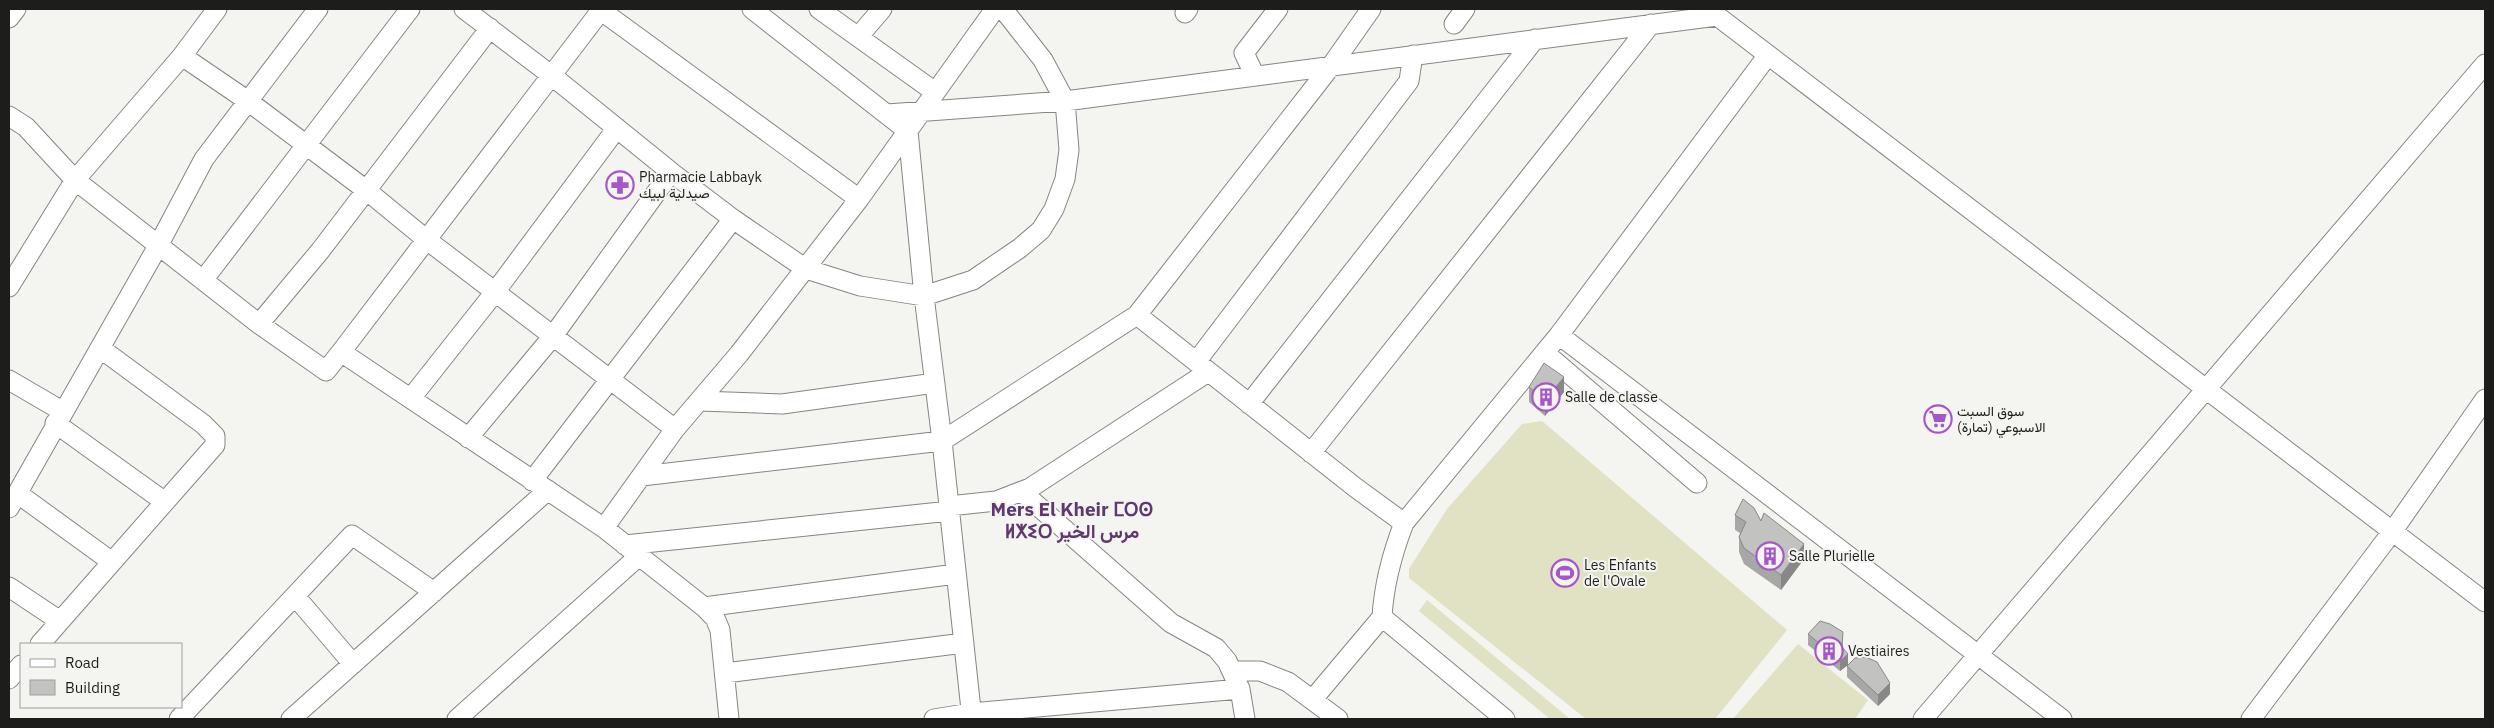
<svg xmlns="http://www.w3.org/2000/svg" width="2494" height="728" font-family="'IBM Plex Sans',Vazirmatn,'Noto Sans Tifinagh',sans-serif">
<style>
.pitch{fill:#e1e1c3}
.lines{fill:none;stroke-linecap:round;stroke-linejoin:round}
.minor-casing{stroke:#858582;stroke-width:21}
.minor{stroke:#fff;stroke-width:19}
.wall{fill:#a7a8a5}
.shaded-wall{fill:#888886}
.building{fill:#c2c3c0;stroke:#888886}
.labels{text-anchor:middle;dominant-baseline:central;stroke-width:4;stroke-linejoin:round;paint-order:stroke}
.poi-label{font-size:14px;fill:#1d1d1c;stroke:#f4f4f1;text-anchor:start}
.district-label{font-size:19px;font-weight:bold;fill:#5f3870;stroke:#f4f4f1}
</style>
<rect width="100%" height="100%" fill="#f4f4f1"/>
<!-- pitch -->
<path class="pitch" d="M 1542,421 L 1787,630 L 1715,719 L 1586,719 L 1409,578 L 1409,569 L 1447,509 L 1522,424 Z
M 1427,600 L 1570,719 L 1550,719 L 1419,611 Z
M 1798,644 L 1868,700 L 1855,719 L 1733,719 Z"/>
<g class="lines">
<!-- minor casing -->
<g class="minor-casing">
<path id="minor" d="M 464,9 L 551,75 L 671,172 L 733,219 L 806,269 L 860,286 L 924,296 L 973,280 L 1020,248 L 1041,230 L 1054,209 L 1065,179 L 1069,150 L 1065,101 L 1043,60 L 1003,9
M 599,9 L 859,199
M 752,9 L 908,131 L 924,296 L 942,441 L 972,719
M 819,9 L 935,92
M 1708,9 L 2485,602
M 1185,13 L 1188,9
M 9,18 L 16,9
M 1454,24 L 1465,9
M 858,37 L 882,9
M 182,56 L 248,101 L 366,190 L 427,240 L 675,429
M 1255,76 L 1244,53 L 1278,9
M 887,114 L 1065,101 L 1717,16
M 9,116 L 26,127 L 75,180 L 259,324 L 326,371 L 341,352 L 604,528 L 704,607 L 715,618 L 720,630 L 729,719
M 204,279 L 410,9
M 9,287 L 75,180 L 182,56 L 217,9
M 1137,315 L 1356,488 L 1404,523
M 259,324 L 320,251 L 490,28
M 1559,335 L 2062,719
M 341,352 L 602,9
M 1545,353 L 1697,483
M 1196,362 L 1409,81 L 1413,55
M 9,380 L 62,411
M 411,398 L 495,292 L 617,128
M 700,401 L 782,404 L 935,383
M 1249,404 L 1535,39
M 55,423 L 165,502
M 468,438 L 553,336 L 671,172
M 1311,453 L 1651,24
M 642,476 L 942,441 L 1137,315 L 1331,66 L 1371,9
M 532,481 L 733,219
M 1022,492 L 1171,623 L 1216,648 L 1227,661 L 1240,689 L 1245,719
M 17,493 L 112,562
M 949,506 L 996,501 L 1030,488 L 1208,372
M 9,508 L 158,246 L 204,159 L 318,9
M 604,528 L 675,429 L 739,354 L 859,199 L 995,9
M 625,545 L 950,511
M 9,587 L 60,621
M 295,596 L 353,664
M 704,607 L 956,574
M 40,644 L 215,445 L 215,436 L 203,424 L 100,348
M 1233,671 L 1260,671 L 1288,682 L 1338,719
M 725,673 L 964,643
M 9,679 L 21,665
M 1313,699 L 1382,617
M 179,719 L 352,535 L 434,592
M 291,719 L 548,490
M 457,719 L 639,556
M 934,719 L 971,713 L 1240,689
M 1505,719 L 1382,617 C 1384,583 1392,554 1404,523 L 1559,335 L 1768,55
M 1923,719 L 2485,64
M 2251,719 L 2392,532 L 2485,399"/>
</g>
<!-- minor -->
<use href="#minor" class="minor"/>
</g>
<!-- wall -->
<path class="wall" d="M 1529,387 L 1564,392 L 1545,416 L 1529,402 Z
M 1735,515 L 1761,521 L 1804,559 L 1781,590 L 1744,564 L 1739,552 L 1739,537 L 1740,533 L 1735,530 Z
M 1808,634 L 1843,647 L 1848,665 L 1840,671 L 1808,645 Z
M 1847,666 L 1890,694 L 1878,706 L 1847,677 Z"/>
<!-- shaded-wall -->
<path class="shaded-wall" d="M 1564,377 L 1564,392 L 1545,416 L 1545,400 Z
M 1804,544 L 1804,559 L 1781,590 L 1781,575 Z
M 1848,654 L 1848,665 L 1840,671 L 1840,661 Z
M 1890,683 L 1890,694 L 1878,706 L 1878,695 Z"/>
<!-- building -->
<path class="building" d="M 1544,363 L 1564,377 L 1545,400 L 1529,387 Z
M 1743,499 L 1754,508 L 1761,521 L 1764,513 L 1804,544 L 1781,575 L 1744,548 L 1739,537 L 1746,522 L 1735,515 Z
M 1820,621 L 1830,624 L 1843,632 L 1842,647 L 1848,654 L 1840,661 L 1808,634 Z
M 1866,657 L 1877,662 L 1890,683 L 1878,695 L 1847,666 L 1855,658 Z"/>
<!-- icons -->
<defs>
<g id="pharmacy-ring" transform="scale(1.4375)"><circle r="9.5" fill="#f4f4f1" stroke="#a556c7" stroke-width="1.5"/><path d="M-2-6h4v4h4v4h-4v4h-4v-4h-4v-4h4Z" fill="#a556c7"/></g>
<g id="building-ring" transform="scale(1.4375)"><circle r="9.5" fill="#f4f4f1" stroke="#a556c7" stroke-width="1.5"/><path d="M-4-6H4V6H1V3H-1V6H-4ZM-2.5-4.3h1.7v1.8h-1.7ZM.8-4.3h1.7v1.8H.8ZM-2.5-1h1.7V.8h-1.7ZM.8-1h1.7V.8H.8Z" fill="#a556c7"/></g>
<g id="supermarket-ring" transform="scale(1.4375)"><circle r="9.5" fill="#f4f4f1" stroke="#a556c7" stroke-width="1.5"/><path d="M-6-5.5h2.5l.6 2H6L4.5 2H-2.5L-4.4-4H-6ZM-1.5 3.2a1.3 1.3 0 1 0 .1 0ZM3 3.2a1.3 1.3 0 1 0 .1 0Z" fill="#a556c7"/></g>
<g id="stadium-ring" transform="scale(1.4375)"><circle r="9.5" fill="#f4f4f1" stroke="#a556c7" stroke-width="1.5"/><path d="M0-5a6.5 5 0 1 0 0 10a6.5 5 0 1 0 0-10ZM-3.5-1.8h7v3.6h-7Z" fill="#a556c7"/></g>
</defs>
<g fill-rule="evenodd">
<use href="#pharmacy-ring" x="620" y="185"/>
<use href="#building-ring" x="1546" y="397"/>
<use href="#supermarket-ring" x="1938" y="419"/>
<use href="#building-ring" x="1770" y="556"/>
<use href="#stadium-ring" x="1565" y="573"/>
<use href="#building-ring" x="1829" y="651"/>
</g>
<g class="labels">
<!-- poi labels -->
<g class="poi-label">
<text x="639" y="177">Pharmacie Labbayk<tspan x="639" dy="16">صيدلية لبيك</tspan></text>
<text x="1565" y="397">Salle de classe</text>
<text x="1957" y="411">سوق السبت<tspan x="1957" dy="16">الاسبوعي (تمارة)</tspan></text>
<text x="1789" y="556">Salle Plurielle</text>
<text x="1584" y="565">Les Enfants<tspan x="1584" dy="16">de l'Ovale</tspan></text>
<text x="1848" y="651">Vestiaires</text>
</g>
<!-- district labels -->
<g class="district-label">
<text x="1072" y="509">Mers El Kheir ⵎⵔⵙ<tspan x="1072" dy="22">ⵍⵅⵉⵔ مرس الخير</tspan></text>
</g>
</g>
<!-- border -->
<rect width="2494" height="728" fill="none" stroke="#1d1d1c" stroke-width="20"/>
<!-- legend -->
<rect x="20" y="643" width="162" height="65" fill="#f4f4f1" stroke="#9e9e9c"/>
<rect x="30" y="659" width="25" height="8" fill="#ffffff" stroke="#9e9e9c"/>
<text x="65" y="668" font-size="15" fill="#1d1d1c">Road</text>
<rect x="30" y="680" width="25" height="15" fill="#c2c3c0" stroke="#9e9e9c"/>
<text x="65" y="693" font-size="15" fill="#1d1d1c">Building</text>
</svg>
